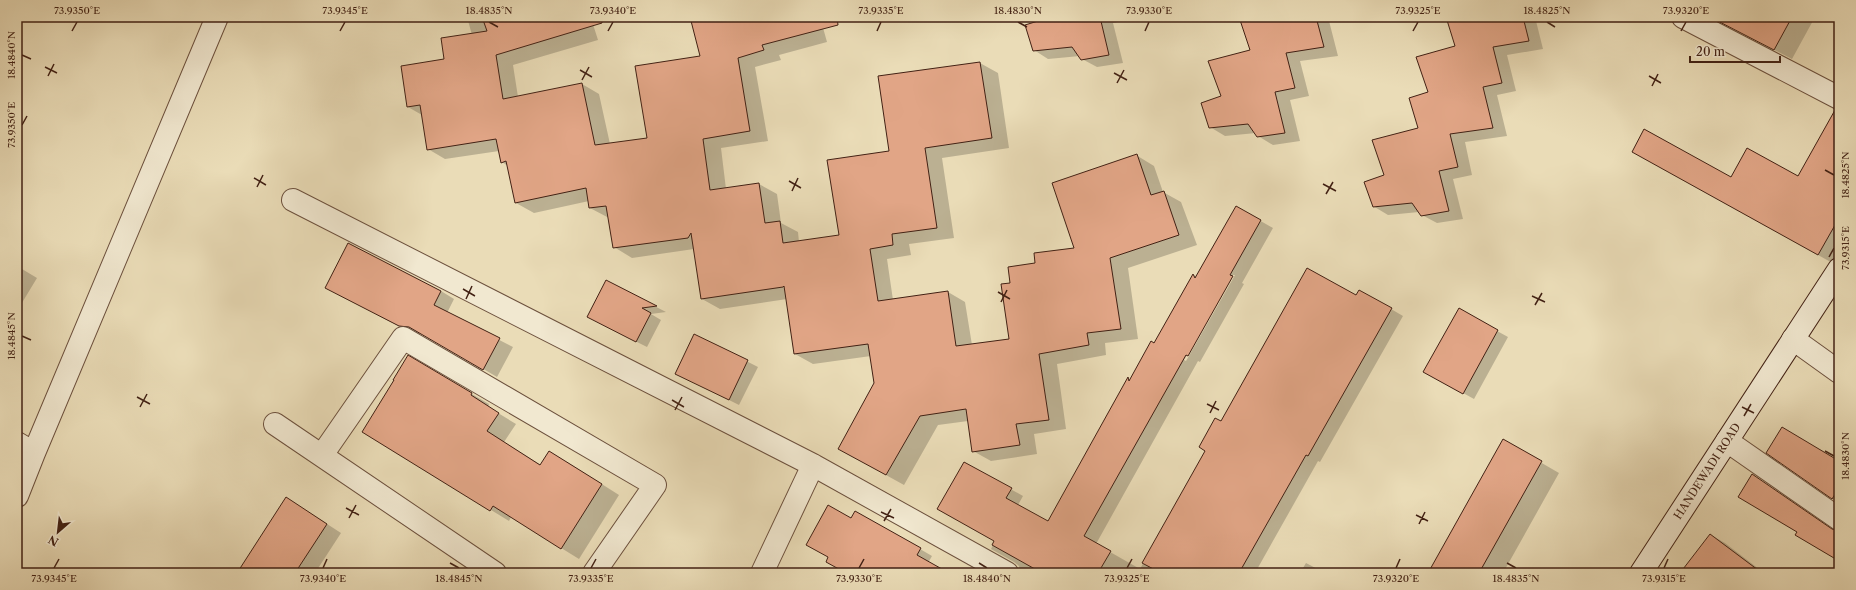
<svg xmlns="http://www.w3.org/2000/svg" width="1856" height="590" font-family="'Libre Caslon Text',serif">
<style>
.shadow{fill:#0003;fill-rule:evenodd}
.building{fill:#e1a586;stroke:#422114}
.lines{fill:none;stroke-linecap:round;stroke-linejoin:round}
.street-casing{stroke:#6c503d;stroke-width:24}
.secondary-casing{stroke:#422114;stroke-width:24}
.street{stroke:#f1e8d0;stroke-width:22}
.secondary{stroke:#f1e8d0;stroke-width:22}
.ticks{fill:none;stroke:#422114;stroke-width:1.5}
.labels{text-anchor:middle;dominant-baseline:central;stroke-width:3;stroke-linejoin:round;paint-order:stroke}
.street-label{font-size:11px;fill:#422114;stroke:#f1e8d0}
.neatline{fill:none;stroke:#422114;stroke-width:1.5}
.ticks-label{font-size:10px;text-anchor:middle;fill:#422114}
</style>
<rect width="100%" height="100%" fill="#eadcb7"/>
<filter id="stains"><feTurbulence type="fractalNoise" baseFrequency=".005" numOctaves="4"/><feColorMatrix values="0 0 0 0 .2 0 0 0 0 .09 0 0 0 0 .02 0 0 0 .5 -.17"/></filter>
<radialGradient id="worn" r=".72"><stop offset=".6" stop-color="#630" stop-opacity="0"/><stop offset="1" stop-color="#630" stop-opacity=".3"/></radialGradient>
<!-- shadow -->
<path class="shadow" d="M 467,17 L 591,18 L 598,40 L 513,65 L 518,97 L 582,84 L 599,94 L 610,144 L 648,139 L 702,56 L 691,17 L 820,17 L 827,42 L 779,55 L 781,60 L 755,67 L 768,141 L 721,148 L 726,189 L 759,184 L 777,194 L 781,223 L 798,232 L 799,242 L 840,236 L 890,152 L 879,77 L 980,63 L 998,73 L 1009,148 L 942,158 L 954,238 L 909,244 L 911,255 L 887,259 L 893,300 L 948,292 L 965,302 L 972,345 L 1010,339 L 1011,284 L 1036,264 L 1076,249 L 1136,155 L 1154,166 L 1163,192 L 1181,202 L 1197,245 L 1128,268 L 1138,339 L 1105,343 L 1106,355 L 1057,364 L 1066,429 L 1034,434 L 1037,454 L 991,461 L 973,451 L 968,421 L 938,425 L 904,485 L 857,459 L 875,383 L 871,356 L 813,364 L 795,354 L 787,299 L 720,309 L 702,299 L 694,249 L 632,258 L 614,247 L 609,218 L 590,208 L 589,201 L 534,213 L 516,203 L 508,166 L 502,162 L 499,151 L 445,159 L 428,149 L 422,115 L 408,107 L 445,60 L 472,35 Z
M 1045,17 L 1132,17 L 1133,19 L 1113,23 L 1123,63 L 1097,67 L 1082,59 L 1080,56 L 1048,59 L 1034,50 L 1045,20 Z
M 1244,17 L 1328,17 L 1338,56 L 1300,61 L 1309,96 L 1290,100 L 1300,141 L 1273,145 L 1258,136 L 1256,133 L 1225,136 L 1210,127 L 1222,97 L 1251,51 Z
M 1447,17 L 1535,17 L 1543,49 L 1507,55 L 1516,91 L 1497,95 L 1507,136 L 1465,142 L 1472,175 L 1453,179 L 1463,219 L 1437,223 L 1422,215 L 1419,212 L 1388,215 L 1373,206 L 1385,176 L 1419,128 L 1429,92 L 1457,47 Z
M 1710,17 L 1815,17 L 1792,59 Z
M 1839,129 L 1839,260 L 1836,265 L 1651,162 L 1731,179 L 1798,178 Z
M 1236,207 L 1273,228 L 1242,283 L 1244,284 L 1200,362 L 1198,361 L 1096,544 L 1140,569 L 1222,422 L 1356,297 L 1391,309 L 1403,316 L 1320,462 L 1318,461 L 1255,573 L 1020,573 L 1019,566 L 1014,562 L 991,549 L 995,541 L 964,463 L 1023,496 L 1018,505 L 1048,522 L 1129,379 L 1131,380 L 1155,344 L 1194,275 L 1197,277 ZM 1232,275 L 1235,275 L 1186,361 L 1184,360 Z
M 17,266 L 37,278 L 17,311 Z
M 606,281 L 666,312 L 651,314 L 661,320 L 647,347 L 599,323 Z
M 326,288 L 441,291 L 454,299 L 447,313 L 513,347 L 497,377 L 424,334 L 414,334 Z
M 1459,310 L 1508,337 L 1474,399 L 1425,372 Z
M 695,335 L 758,367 L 739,405 L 687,379 Z
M 408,357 L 489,404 L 488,407 L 516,424 L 504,442 L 541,465 L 567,462 L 619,495 L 579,559 L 511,517 L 509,521 L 491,510 L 363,432 Z
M 1504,441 L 1559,473 L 1503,573 L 1429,573 Z
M 1767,453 L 1839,462 L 1839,503 Z
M 1752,475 L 1835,532 L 1839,532 L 1839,560 L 1799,532 Z
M 287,498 L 341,533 L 315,573 L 238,573 Z
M 851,519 L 920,549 L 932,556 L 928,563 L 947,573 L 847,573 Z
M 1711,535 L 1725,543 L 1764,573 L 1682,573 Z
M 1306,563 L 1325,573 L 1300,573 Z"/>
<!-- building -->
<path class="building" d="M 482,17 L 602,17 L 602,23 L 496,55 L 503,99 L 582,83 L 595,145 L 647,138 L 635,66 L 700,56 L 690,17 L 837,17 L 838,25 L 762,45 L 764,50 L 738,58 L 750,131 L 703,139 L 710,190 L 759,183 L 765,223 L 780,221 L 783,243 L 839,235 L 827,160 L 889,151 L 878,76 L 980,62 L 992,138 L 925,148 L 937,228 L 892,234 L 893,245 L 870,249 L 878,301 L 948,291 L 956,346 L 1009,339 L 1001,284 L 1010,283 L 1008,267 L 1035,263 L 1034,253 L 1074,248 L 1052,183 L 1137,154 L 1151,195 L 1164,191 L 1179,235 L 1110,258 L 1121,329 L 1087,333 L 1089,345 L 1039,354 L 1049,420 L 1016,424 L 1020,445 L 972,452 L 966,409 L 920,416 L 886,475 L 838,449 L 874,383 L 868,344 L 794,354 L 784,286 L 783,287 L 701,299 L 691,233 L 688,238 L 613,248 L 606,206 L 589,208 L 586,188 L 515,203 L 506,161 L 501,163 L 496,139 L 427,150 L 420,105 L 407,107 L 401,66 L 444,59 L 441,38 L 487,31 Z
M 1051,17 L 1100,17 L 1109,55 L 1081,60 L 1072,47 L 1033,51 L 1025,25 Z
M 1239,17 L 1316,17 L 1324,47 L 1286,53 L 1295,88 L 1275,92 L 1285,133 L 1257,137 L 1248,124 L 1209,128 L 1201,103 L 1221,96 L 1208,61 L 1250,50 Z
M 1446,17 L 1523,17 L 1529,41 L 1493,47 L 1502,83 L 1483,87 L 1493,128 L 1450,134 L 1458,167 L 1439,171 L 1449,211 L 1421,216 L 1412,203 L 1373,207 L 1364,182 L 1384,175 L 1372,140 L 1418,128 L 1409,98 L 1428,92 L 1416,57 L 1455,46 Z
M 1710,17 L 1792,17 L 1774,50 Z
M 1835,110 L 1839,110 L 1839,218 L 1818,255 L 1632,152 L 1644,129 L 1731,177 L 1747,148 L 1798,176 Z
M 1236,206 L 1261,220 L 1230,275 L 1233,276 L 1188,356 L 1186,355 L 1084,536 L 1111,551 L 1098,573 L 1042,573 L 992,545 L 994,541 L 937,509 L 964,462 L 1012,488 L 1006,498 L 1048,521 L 1128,377 L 1129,381 L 1151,341 L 1154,343 L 1193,274 L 1195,278 Z
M 348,243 L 441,291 L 434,305 L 500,338 L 483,370 L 409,327 L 399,326 L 325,288 Z
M 1307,268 L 1356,295 L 1359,290 L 1392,308 L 1308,456 L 1306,455 L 1239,573 L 1161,573 L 1142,563 L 1205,451 L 1199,447 L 1215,418 L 1221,421 Z
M 606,280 L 657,306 L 642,308 L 651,313 L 636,342 L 587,317 Z
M 1459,308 L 1498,330 L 1463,394 L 1423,372 Z
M 694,334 L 748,360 L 729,400 L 675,374 Z
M 408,355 L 472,393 L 471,395 L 499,413 L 487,431 L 540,465 L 549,451 L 602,484 L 561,549 L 493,506 L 490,511 L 362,432 L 394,380 L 393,380 Z
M 1782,427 L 1839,461 L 1839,488 L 1832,499 L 1766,453 Z
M 1503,439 L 1542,461 L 1479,573 L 1428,573 Z
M 1752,474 L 1832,529 L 1839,531 L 1839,561 L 1795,535 L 1797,532 L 1738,497 Z
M 286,497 L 327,524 L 295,573 L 237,573 Z
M 828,505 L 851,518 L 855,511 L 921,548 L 917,555 L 949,573 L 846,573 L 826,562 L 828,557 L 806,545 Z
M 1710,534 L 1762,573 L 1680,573 Z"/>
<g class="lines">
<!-- street casing -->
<g class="street-casing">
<path id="street" d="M 1683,17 L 1839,98
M 293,200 L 813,465 L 1007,573
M 1793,339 L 1839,372
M 275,424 L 495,573
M 1727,441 L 1839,519
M 17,443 L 34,453 L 17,496
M 34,453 L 217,17
M 322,455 L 403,338 L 655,485 L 594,573
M 762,573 L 813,465"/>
</g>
<!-- secondary casing -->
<g class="secondary-casing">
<path id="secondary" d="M 1641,573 L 1839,269"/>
</g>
<!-- street -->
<use href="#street" class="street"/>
<!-- secondary -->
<use href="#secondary" class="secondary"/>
</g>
<!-- ticks -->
<path class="ticks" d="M 489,22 L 498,27M 1018,22 L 1027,27M 1547,22 L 1555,27M 72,31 L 77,22M 340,31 L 345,22M 608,31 L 613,22M 877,31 L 881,22M 1145,31 L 1149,22M 1413,31 L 1418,22M 1681,31 L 1686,22M 22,55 L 31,59M 45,67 L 57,73M 580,70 L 592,77M 1114,73 L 1127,80M 48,76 L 54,64M 1649,76 L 1661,83M 582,80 L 589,67M 1117,83 L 1124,70M 1652,86 L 1658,74M 22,125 L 27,116M 1825,170 L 1834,175M 254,178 L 266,185M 789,181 L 801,188M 1323,184 L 1336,191M 257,187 L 263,175M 792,191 L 798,178M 1326,194 L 1333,182M 1829,257 L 1834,248M 463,289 L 475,296M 998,292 L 1010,299M 1532,296 L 1545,302M 466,299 L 472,286M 1001,302 L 1007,290M 1535,305 L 1542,293M 22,336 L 31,340M 137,397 L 150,404M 672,400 L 684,407M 1207,404 L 1219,410M 140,407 L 147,394M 1742,407 L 1754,413M 675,410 L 682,397M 1210,413 L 1216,401M 1744,416 L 1751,404M 1825,451 L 1834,456M 346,508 L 359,515M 881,512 L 894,518M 1416,515 L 1428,521M 349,518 L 356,505M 884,521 L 891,509M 1419,524 L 1425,512M 450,563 L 459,568M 979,563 L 987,568M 1507,563 L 1516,568M 54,568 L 59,559M 323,568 L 327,559M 591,568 L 596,559M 859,568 L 864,559M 1127,568 L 1132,559M 1396,568 L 1400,559M 1664,568 L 1668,559"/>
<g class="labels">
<!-- street labels -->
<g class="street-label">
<text transform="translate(1707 471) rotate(-57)">HANDEWADI ROAD</text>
</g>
</g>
<!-- margin -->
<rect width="1856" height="590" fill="none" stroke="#eadcb7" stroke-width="44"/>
<!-- north arrow -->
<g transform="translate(58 532) rotate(208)" stroke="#f1e8d0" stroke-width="3" paint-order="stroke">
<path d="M0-3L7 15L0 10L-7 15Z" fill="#422114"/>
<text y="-6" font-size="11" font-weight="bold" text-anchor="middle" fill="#422114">N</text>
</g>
<!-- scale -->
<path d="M1690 56v6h90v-6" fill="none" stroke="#422114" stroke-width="2"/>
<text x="1696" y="56" font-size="12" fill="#422114" stroke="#f1e8d0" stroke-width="3" paint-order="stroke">20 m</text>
<rect x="22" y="22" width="1812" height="546" class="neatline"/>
<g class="ticks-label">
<text x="77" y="14">73.9350°E</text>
<text x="345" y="14">73.9345°E</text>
<text x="489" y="14">18.4835°N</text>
<text x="613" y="14">73.9340°E</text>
<text x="881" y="14">73.9335°E</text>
<text x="1018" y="14">18.4830°N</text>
<text x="1149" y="14">73.9330°E</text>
<text x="1418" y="14">73.9325°E</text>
<text x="1547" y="14">18.4825°N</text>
<text x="1686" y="14">73.9320°E</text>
<text transform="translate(11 55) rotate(-90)" y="4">18.4840°N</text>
<text transform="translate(11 125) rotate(-90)" y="4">73.9350°E</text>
<text transform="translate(1845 175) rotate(-90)" y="4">18.4825°N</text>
<text transform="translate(1845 248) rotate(-90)" y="4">73.9315°E</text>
<text transform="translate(11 336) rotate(-90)" y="4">18.4845°N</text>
<text transform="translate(1845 456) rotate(-90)" y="4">18.4830°N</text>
<text x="54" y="582">73.9345°E</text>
<text x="323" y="582">73.9340°E</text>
<text x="459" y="582">18.4845°N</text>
<text x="591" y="582">73.9335°E</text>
<text x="859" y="582">73.9330°E</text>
<text x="987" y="582">18.4840°N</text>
<text x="1127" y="582">73.9325°E</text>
<text x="1396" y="582">73.9320°E</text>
<text x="1516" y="582">18.4835°N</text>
<text x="1664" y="582">73.9315°E</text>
</g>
<rect width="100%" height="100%" filter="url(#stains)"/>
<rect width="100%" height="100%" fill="url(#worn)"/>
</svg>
